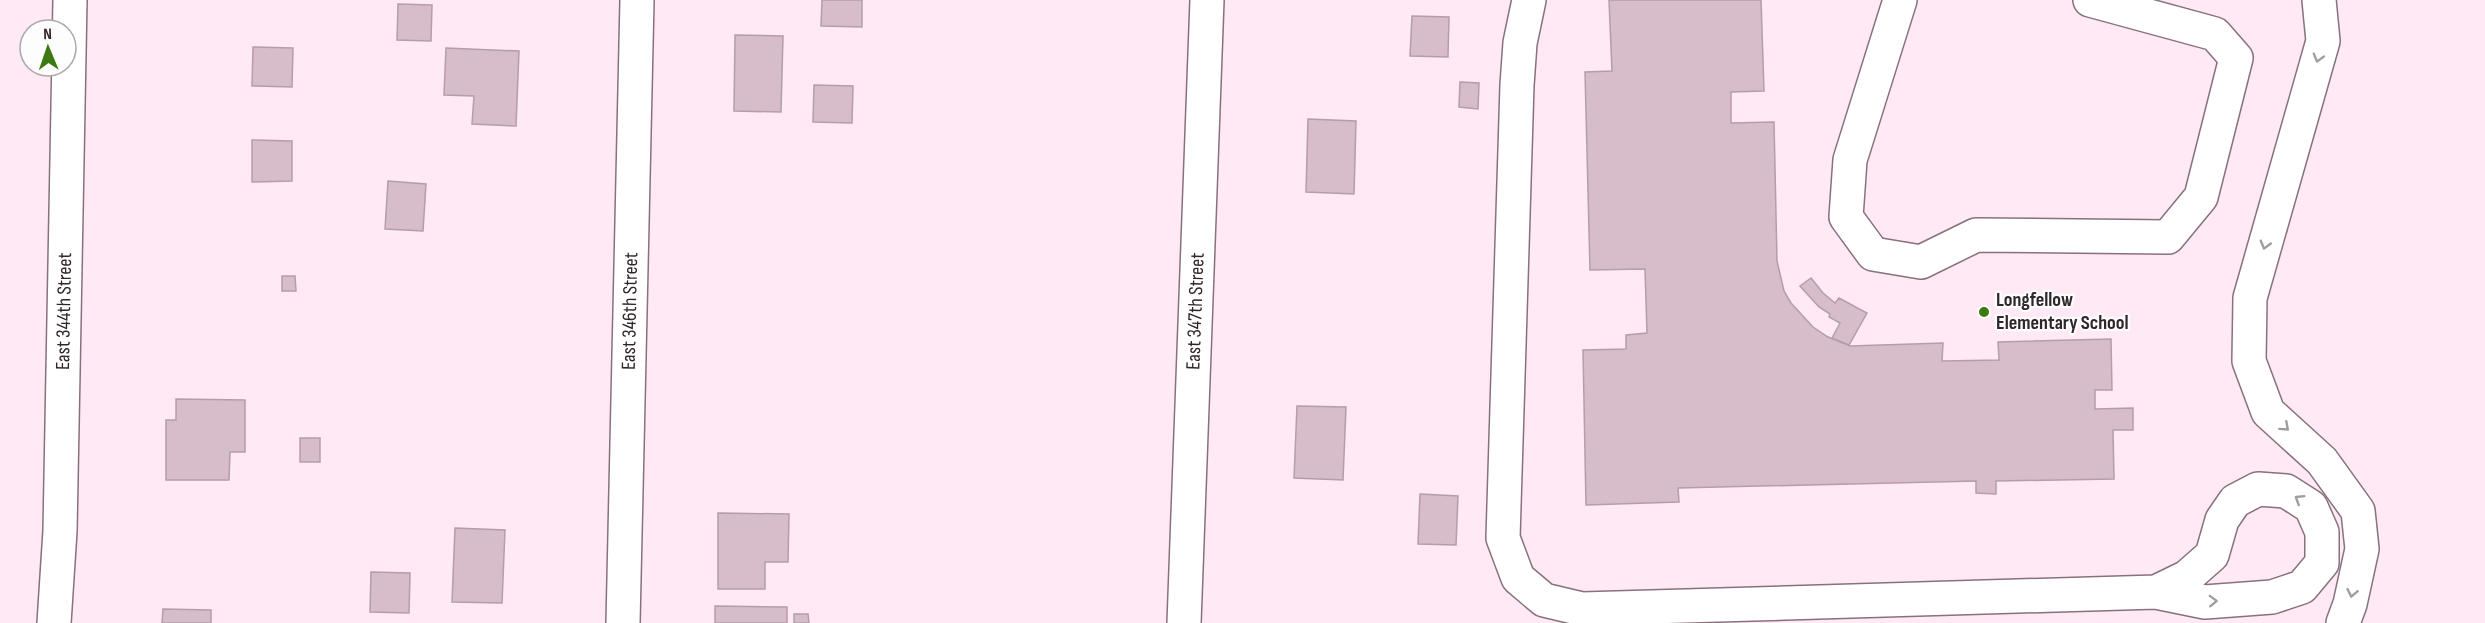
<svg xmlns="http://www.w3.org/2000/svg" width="2485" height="623" font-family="'Sofia Sans Condensed',sans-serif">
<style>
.building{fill:#d7bdca;stroke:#b59da9;stroke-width:1.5}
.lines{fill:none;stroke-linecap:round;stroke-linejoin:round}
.minor-casing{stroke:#88717d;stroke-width:36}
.minor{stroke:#fff;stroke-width:33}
.oneway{stroke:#a19d9f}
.poi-dot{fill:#3d7913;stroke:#fdfdfd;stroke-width:2}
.labels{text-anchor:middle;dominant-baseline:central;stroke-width:4.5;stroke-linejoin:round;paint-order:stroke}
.poi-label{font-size:20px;font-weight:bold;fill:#2f252a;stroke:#fdfdfd;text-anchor:start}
.street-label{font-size:20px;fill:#2f252a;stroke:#fdfdfd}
</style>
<rect width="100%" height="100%" fill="#fee9f4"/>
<!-- building -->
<path class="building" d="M 822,0 L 862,0 L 862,27 L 821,26 Z
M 1609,0 L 1761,0 L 1764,91 L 1731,92 L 1731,123 L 1774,122 L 1777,261 L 1784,291 L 1791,303 L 1813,327 L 1828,337 L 1850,346 L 1943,343 L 1942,361 L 1999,360 L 1998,342 L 2111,339 L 2112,390 L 2095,390 L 2095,409 L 2133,408 L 2133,430 L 2113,430 L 2114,479 L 1996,481 L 1996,494 L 1976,493 L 1976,481 L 1678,488 L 1679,502 L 1586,505 L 1583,350 L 1626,349 L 1626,335 L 1647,333 L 1645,269 L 1590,270 L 1585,72 L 1612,71 Z
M 398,4 L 432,5 L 431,41 L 397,40 Z
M 1412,16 L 1449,17 L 1448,57 L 1410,56 Z
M 735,35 L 783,36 L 781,112 L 734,111 Z
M 253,47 L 293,48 L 292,87 L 252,86 Z
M 446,48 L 519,51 L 516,126 L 472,124 L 474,96 L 444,95 Z
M 1460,82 L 1479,83 L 1478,109 L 1459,107 Z
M 814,85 L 853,86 L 852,123 L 813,122 Z
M 1308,119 L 1356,121 L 1354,194 L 1306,192 Z
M 252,140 L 292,141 L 292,181 L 252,182 Z
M 388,181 L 426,184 L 423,231 L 385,229 Z
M 282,276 L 295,276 L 296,291 L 282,291 Z
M 1811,278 L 1823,293 L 1835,303 L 1839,298 L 1867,313 L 1849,345 L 1832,338 L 1840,323 L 1829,317 L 1830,314 L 1819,307 L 1800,286 Z
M 176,399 L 245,400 L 245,452 L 230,452 L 229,480 L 166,480 L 166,420 L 176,420 Z
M 1297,406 L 1346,407 L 1343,480 L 1294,478 Z
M 300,438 L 320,438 L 320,462 L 300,462 Z
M 1420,494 L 1458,496 L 1456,545 L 1418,544 Z
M 718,513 L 789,514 L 788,562 L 765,562 L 765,589 L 718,589 Z
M 455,528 L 505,530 L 502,603 L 452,602 Z
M 371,572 L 410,573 L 409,613 L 370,612 Z
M 715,606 L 787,607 L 787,623 L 715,623 Z
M 163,609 L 211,610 L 211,623 L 162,623 Z
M 794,614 L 808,614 L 809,623 L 794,623 Z"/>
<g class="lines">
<!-- minor casing -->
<g class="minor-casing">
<g id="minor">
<path d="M 1529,0 L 1520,43 L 1517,85 L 1503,538 L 1518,578 L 1544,600 L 1582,609 L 2156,592 L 2205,602 L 2272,597 L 2302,587 L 2322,563 L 2322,532 L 2311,507 L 2286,491 L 2258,489 L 2235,501 L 2222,520 L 2212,555 L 2187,577 L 2156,592"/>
<path d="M 1900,0 L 1850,160 L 1846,217 L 1873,254 L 1921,262 L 1976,235 L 2168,237 L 2201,197 L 2236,58 L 2215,34 L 2090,0"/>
<path d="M 2319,0 L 2323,41 L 2250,298 L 2249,361 L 2268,412 L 2322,461 L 2358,511 L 2362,549 L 2350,604 L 2343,623"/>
<path id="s1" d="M 54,623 L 60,531 L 70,0"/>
<path id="s2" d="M 623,623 L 637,0"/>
<path id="s3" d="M 1184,623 L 1207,0"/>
</g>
</g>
<!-- minor -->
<use href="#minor" class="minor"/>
</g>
<!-- one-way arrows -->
<defs><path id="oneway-chevron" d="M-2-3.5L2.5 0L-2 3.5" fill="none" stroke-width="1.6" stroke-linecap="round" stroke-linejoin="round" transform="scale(1.5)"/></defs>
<g class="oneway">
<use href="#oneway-chevron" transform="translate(2318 58) rotate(106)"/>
<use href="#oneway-chevron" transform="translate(2265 245) rotate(106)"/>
<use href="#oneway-chevron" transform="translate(2285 427) rotate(42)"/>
<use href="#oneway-chevron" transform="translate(2299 499) rotate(-148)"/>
<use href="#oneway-chevron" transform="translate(2352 593) rotate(102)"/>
<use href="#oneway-chevron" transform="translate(2213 601) rotate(-2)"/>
</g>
<!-- markers -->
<circle class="poi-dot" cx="1984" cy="312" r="6"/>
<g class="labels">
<!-- poi labels -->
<g class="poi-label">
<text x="1996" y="300">Longfellow<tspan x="1996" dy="23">Elementary School</tspan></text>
</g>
<!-- street labels -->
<g class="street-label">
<text stroke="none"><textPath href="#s1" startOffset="312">East 344th Street</textPath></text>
<text stroke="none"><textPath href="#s2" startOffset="312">East 346th Street</textPath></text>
<text stroke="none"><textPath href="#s3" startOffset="312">East 347th Street</textPath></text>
</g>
</g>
<!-- north arrow -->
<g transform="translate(48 48) rotate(358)"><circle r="28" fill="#fdfdfd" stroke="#aba7a9" stroke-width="1.5"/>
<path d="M0-4.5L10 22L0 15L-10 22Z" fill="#3d7913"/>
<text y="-9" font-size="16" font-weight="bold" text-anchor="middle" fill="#2f252a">N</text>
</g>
</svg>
